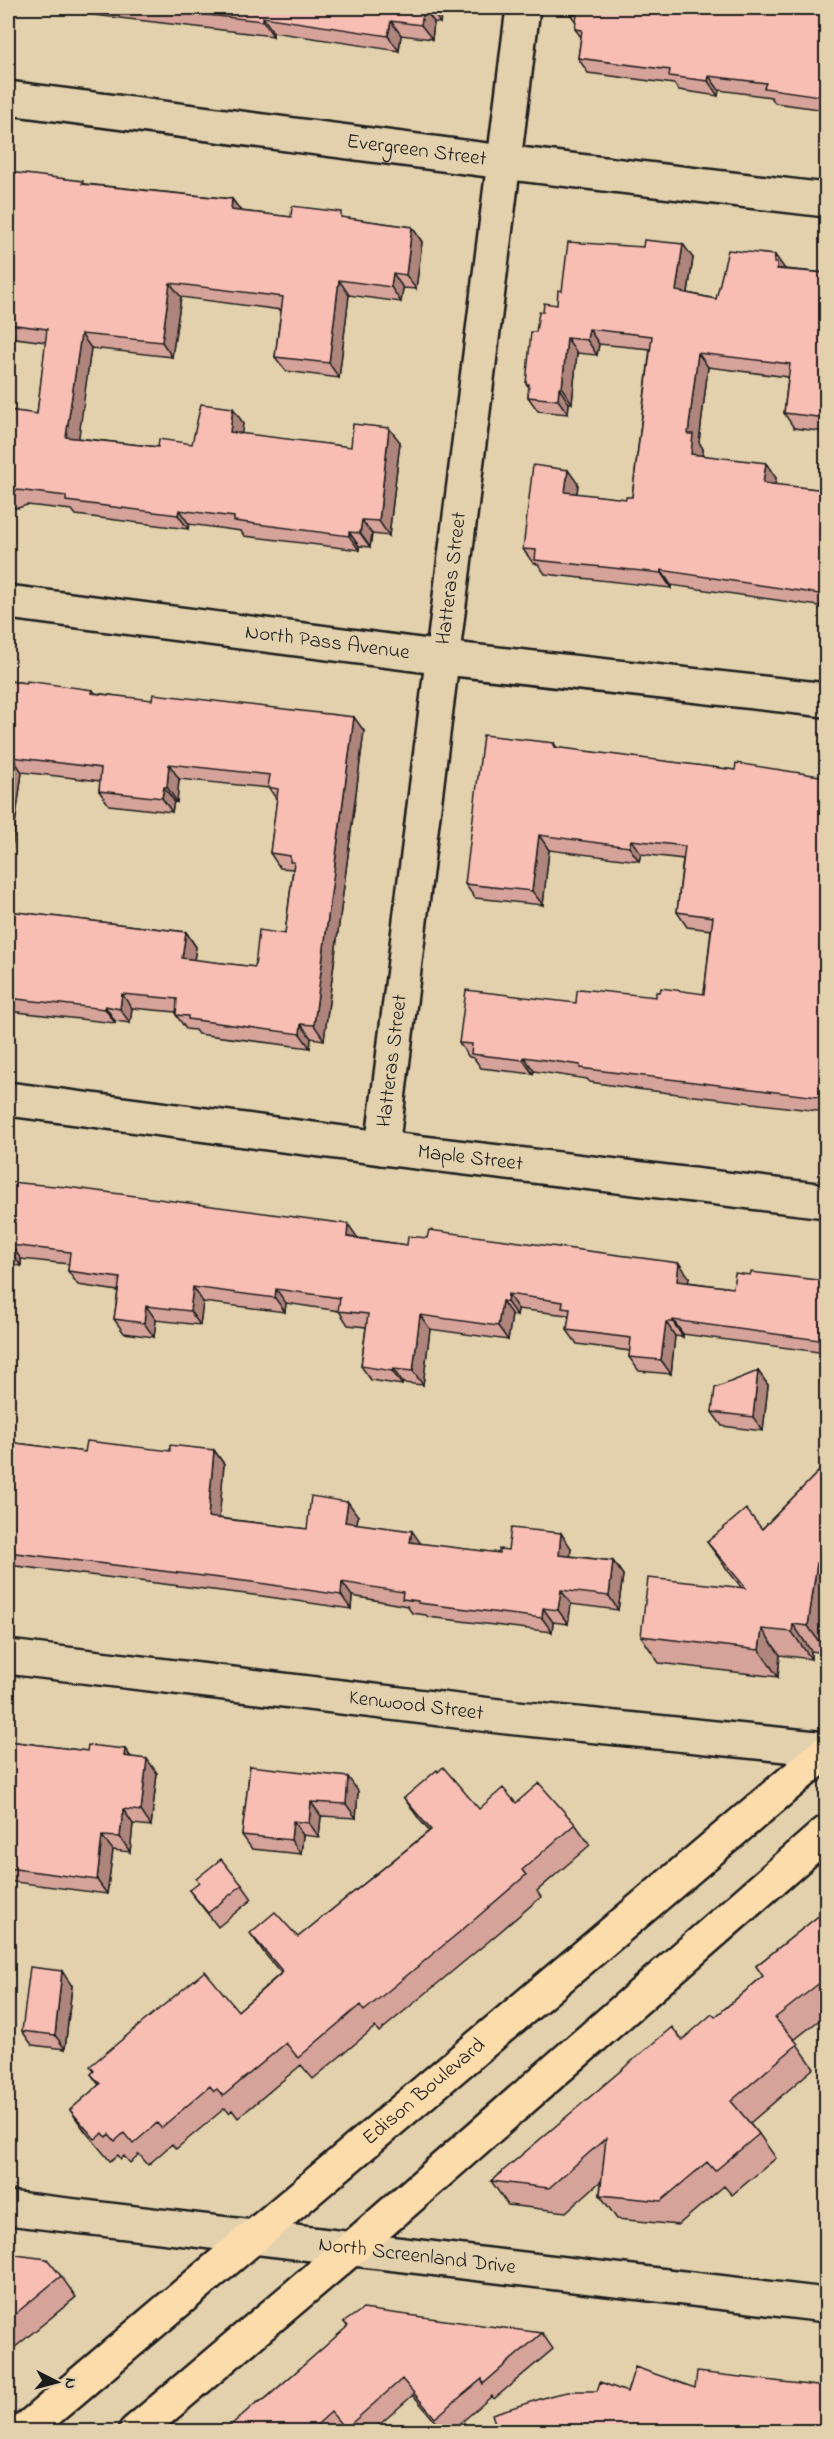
<svg xmlns="http://www.w3.org/2000/svg" width="834" height="2439" font-family="'Indie Flower',sans-serif">
<style>
.lines{fill:none;stroke-linecap:round;stroke-linejoin:round}
.minor-casing{stroke:#1c1c1c;stroke-width:38}
.major-casing{stroke:#1c1c1c;stroke-width:38}
.minor{stroke:#e3d1ae;stroke-width:33}
.major{stroke:#fddcac;stroke-width:33}
.wall{fill:#d6a39a;stroke:#1c1c1c;stroke-width:1.5}
.shaded-wall{fill:#ae857d;stroke:#1c1c1c;stroke-width:1.5}
.building{fill:#f9beb3;stroke:#1c1c1c;stroke-width:1.5}
.labels{text-anchor:middle;dominant-baseline:central;stroke-width:4.5;stroke-linejoin:round;paint-order:stroke}
.street-label{font-size:21px;fill:#1c1c1c;stroke:#e3d1ae}
</style>
<rect width="100%" height="100%" fill="#e3d1ae"/>
<filter id="ink" filterUnits="userSpaceOnUse"><feTurbulence type="fractalNoise" baseFrequency=".0167" numOctaves="2"/><feDisplacementMap in="SourceGraphic" scale="12" xChannelSelector="R" yChannelSelector="G"/><feConvolveMatrix kernelMatrix="1 2 1 2 8 2 1 2 1" color-interpolation-filters="sRGB"/></filter>
<g filter="url(#ink)">
<g class="lines">
<!-- minor casing -->
<g class="minor-casing">
<g id="minor">
<path id="s1" d="M 8,98 L 503,162 L 826,200"/>
<path id="s2" d="M 8,602 L 444,658 L 826,700"/>
<path id="s3" d="M 8,1099 L 382,1148 L 826,1201"/>
<path id="s4" d="M 382,1148 C 429,768 475,387 523,8"/>
<path id="s5" d="M 8,1657 L 507,1717 L 826,1749"/>
<path id="s6" d="M 8,2208 L 826,2305"/>
</g>
</g>
<!-- major casing -->
<g class="major-casing">
<g id="major">
<path id="s7" d="M 23,2432 L 826,1752"/>
<path d="M 135,2432 L 351,2249 L 826,1833"/>
</g>
</g>
<!-- minor -->
<use href="#minor" class="minor"/>
<!-- major -->
<use href="#major" class="major"/>
</g>
<!-- wall -->
<path class="wall" d="M 34,8 L 442,8 L 440,23 L 434,22 L 432,39 L 401,35 L 399,51 L 273,32 L 273,36 Z
M 826,8 L 826,110 L 775,103 L 771,97 L 719,90 L 718,96 L 679,90 L 674,84 L 588,73 L 578,58 L 581,37 L 575,29 L 576,22 L 570,14 Z
M 8,172 L 85,184 L 232,199 L 241,211 L 291,217 L 345,218 L 412,227 L 422,242 L 416,289 L 403,288 L 401,302 L 349,295 L 339,378 L 286,371 L 275,357 L 281,310 L 181,297 L 172,357 L 91,348 L 78,438 L 158,447 L 192,444 L 243,423 L 241,434 L 351,447 L 400,442 L 389,536 L 372,534 L 370,547 L 359,546 L 359,550 L 244,536 L 241,531 L 189,524 L 188,529 L 76,515 L 72,510 L 27,505 L 18,508 L 8,507 L 8,410 L 37,414 L 46,342 L 8,337 Z
M 693,258 L 688,293 L 716,299 L 785,269 L 826,273 L 826,432 L 794,428 L 784,413 L 788,377 L 708,367 L 699,442 L 703,449 L 703,455 L 776,478 L 775,485 L 826,490 L 826,607 L 671,585 L 671,588 L 545,574 L 538,564 L 533,563 L 523,549 L 578,484 L 577,494 L 626,499 L 632,497 L 650,349 L 599,344 L 597,355 L 577,353 L 572,403 L 569,403 L 568,414 L 538,411 L 528,397 L 529,387 L 526,384 L 536,332 L 543,312 L 557,305 L 562,291 Z
M 8,681 L 93,690 L 95,693 L 364,731 L 324,1040 L 311,1038 L 310,1048 L 198,1034 L 195,1030 L 186,1029 L 176,1015 L 176,1012 L 132,1008 L 130,1023 L 115,1021 L 115,1023 L 8,1011 L 8,911 L 186,932 L 196,947 L 194,960 L 255,967 L 285,934 L 293,869 L 280,868 L 270,853 L 277,800 L 269,788 L 179,779 L 177,802 L 174,801 L 172,812 L 109,805 L 99,791 L 100,781 L 22,772 L 12,847 L 8,847 Z
M 554,743 L 557,748 L 735,770 L 826,777 L 826,1112 L 637,1089 L 590,1082 L 587,1079 L 534,1071 L 533,1074 L 481,1068 L 474,1058 L 469,1057 L 459,1043 L 576,1003 L 704,994 L 711,930 L 687,927 L 677,912 L 683,859 L 641,854 L 639,861 L 549,850 L 543,905 L 475,898 L 465,884 Z
M 8,1182 L 358,1238 L 407,1245 L 689,1277 L 688,1282 L 733,1288 L 750,1275 L 826,1281 L 826,1353 L 683,1334 L 683,1337 L 675,1336 L 671,1374 L 639,1371 L 629,1357 L 630,1351 L 577,1344 L 567,1330 L 569,1318 L 567,1315 L 518,1309 L 517,1316 L 512,1315 L 508,1340 L 430,1329 L 423,1385 L 403,1383 L 402,1385 L 371,1380 L 361,1366 L 366,1327 L 348,1325 L 339,1311 L 286,1303 L 285,1312 L 203,1302 L 200,1325 L 156,1320 L 154,1337 L 124,1333 L 114,1319 L 118,1291 L 78,1285 L 68,1271 L 69,1264 L 21,1259 L 21,1266 L 8,1264 Z
M 758,1371 L 768,1385 L 763,1431 L 722,1426 L 712,1412 Z
M 8,1442 L 85,1452 L 214,1450 L 224,1464 L 219,1518 L 307,1529 L 358,1516 L 357,1524 L 420,1544 L 499,1553 L 508,1550 L 571,1548 L 570,1556 L 613,1561 L 623,1575 L 618,1610 L 571,1604 L 568,1624 L 553,1622 L 552,1632 L 428,1617 L 426,1615 L 412,1613 L 407,1606 L 352,1596 L 351,1609 L 262,1596 L 8,1565 Z
M 826,1464 L 826,1653 L 811,1651 L 811,1659 L 780,1655 L 778,1677 L 659,1663 L 641,1636 L 742,1588 L 726,1568 L 707,1542 L 762,1529 Z
M 8,1741 L 87,1751 L 125,1749 L 130,1756 L 157,1773 L 151,1826 L 133,1824 L 130,1852 L 113,1850 L 107,1894 L 8,1881 L 8,1887 Z
M 250,1766 L 358,1791 L 356,1818 L 321,1816 L 319,1837 L 303,1835 L 301,1854 L 252,1849 L 242,1835 Z
M 404,1798 L 479,1809 L 516,1803 L 575,1824 L 590,1845 L 537,1891 L 541,1897 L 489,1941 L 379,2032 L 375,2027 L 313,2079 L 301,2065 L 238,2118 L 232,2110 L 229,2113 L 225,2108 L 176,2149 L 172,2144 L 148,2165 L 139,2154 L 130,2163 L 124,2156 L 121,2159 L 118,2155 L 110,2161 L 85,2131 L 70,2110 L 99,2085 L 91,2074 L 238,2011 L 281,1973 L 265,1954 L 250,1933 L 298,1937 L 429,1831 L 419,1819 Z
M 242,1885 L 252,1899 L 218,1927 L 189,1890 Z
M 826,1910 L 826,2015 L 794,2040 L 814,2068 L 750,2123 L 759,2134 L 776,2158 L 732,2195 L 724,2186 L 678,2225 L 617,2219 L 600,2195 L 601,2181 L 566,2212 L 508,2205 L 491,2181 L 682,2040 L 715,2017 L 763,1976 L 756,1966 Z
M 72,1986 L 65,2049 L 32,2045 L 22,2031 Z
M 8,2254 L 61,2276 L 76,2297 L 8,2353 Z
M 344,2322 L 542,2333 L 553,2349 L 494,2399 L 492,2396 L 450,2432 L 444,2432 L 413,2395 L 371,2432 L 345,2432 L 342,2428 L 339,2432 L 223,2432 L 265,2399 L 348,2327 Z
M 695,2388 L 826,2432 L 498,2432 L 627,2392 Z"/>
<!-- shaded-wall -->
<path class="shaded-wall" d="M 424,8 L 434,22 L 432,39 L 421,25 Z
M 430,8 L 442,8 L 440,23 Z
M 263,17 L 273,32 L 273,36 L 263,21 Z
M 391,21 L 401,35 L 399,51 L 388,36 Z
M 709,76 L 719,90 L 718,96 L 708,81 Z
M 232,199 L 242,213 L 231,210 Z
M 412,227 L 422,242 L 416,289 L 406,275 Z
M 683,244 L 693,258 L 686,305 L 676,291 Z
M 775,255 L 785,269 L 777,269 L 774,263 Z
M 393,273 L 403,288 L 401,302 L 391,287 Z
M 339,280 L 349,295 L 339,378 L 329,363 Z
M 170,283 L 181,297 L 172,357 L 162,342 Z
M 589,329 L 599,344 L 597,355 L 587,340 Z
M 81,334 L 91,348 L 77,451 L 66,437 Z
M 567,338 L 577,353 L 572,403 L 562,388 Z
M 698,353 L 708,367 L 699,442 L 703,449 L 701,468 L 691,454 L 688,434 Z
M 559,388 L 569,403 L 568,414 L 558,400 Z
M 233,408 L 243,423 L 240,447 L 230,432 Z
M 389,428 L 400,442 L 389,536 L 379,521 Z
M 766,463 L 776,478 L 773,498 L 763,483 Z
M 568,470 L 578,484 L 575,507 L 565,492 Z
M 179,510 L 189,524 L 188,529 L 178,515 Z
M 362,520 L 372,534 L 370,547 L 360,533 Z
M 349,532 L 359,546 L 359,550 L 349,536 Z
M 661,570 L 671,585 L 671,588 L 661,573 Z
M 354,717 L 364,731 L 324,1040 L 314,1025 Z
M 12,757 L 22,772 L 12,847 L 8,841 L 8,787 Z
M 169,764 L 179,779 L 177,802 L 167,787 Z
M 164,787 L 174,801 L 172,812 L 162,798 Z
M 539,835 L 549,850 L 543,905 L 532,891 Z
M 631,840 L 641,854 L 639,861 L 629,847 Z
M 186,932 L 196,947 L 192,973 L 182,958 Z
M 122,994 L 132,1008 L 130,1023 L 120,1009 Z
M 105,1006 L 115,1021 L 115,1023 L 105,1009 Z
M 301,1024 L 311,1038 L 310,1048 L 300,1034 Z
M 524,1057 L 534,1071 L 533,1074 L 523,1060 Z
M 348,1224 L 358,1238 L 347,1237 Z
M 11,1245 L 21,1259 L 21,1266 L 11,1252 Z
M 679,1263 L 689,1277 L 687,1295 L 677,1281 Z
M 193,1287 L 203,1302 L 200,1325 L 190,1311 Z
M 276,1289 L 286,1303 L 285,1312 L 275,1298 Z
M 508,1294 L 518,1309 L 517,1316 L 507,1302 Z
M 502,1301 L 512,1315 L 508,1340 L 498,1326 Z
M 146,1306 L 156,1320 L 154,1337 L 144,1323 Z
M 420,1315 L 430,1329 L 423,1385 L 413,1371 Z
M 673,1320 L 683,1334 L 683,1337 L 673,1322 Z
M 666,1322 L 675,1336 L 671,1374 L 661,1360 Z
M 393,1369 L 403,1383 L 402,1385 L 392,1371 Z
M 758,1371 L 768,1385 L 763,1431 L 753,1417 Z
M 214,1450 L 224,1464 L 218,1531 L 208,1517 Z
M 348,1502 L 358,1516 L 355,1536 L 345,1522 Z
M 412,1531 L 422,1545 L 410,1542 Z
M 561,1533 L 571,1548 L 569,1569 L 559,1555 Z
M 613,1561 L 623,1575 L 618,1610 L 609,1596 Z
M 817,1563 L 826,1577 L 826,1652 L 808,1626 Z
M 342,1582 L 352,1596 L 351,1609 L 341,1595 Z
M 561,1590 L 571,1604 L 568,1624 L 558,1610 Z
M 543,1608 L 553,1622 L 552,1632 L 542,1618 Z
M 793,1624 L 811,1651 L 811,1659 L 792,1632 Z
M 762,1629 L 780,1655 L 778,1677 L 759,1650 Z
M 125,1749 L 135,1763 L 124,1756 Z
M 147,1759 L 157,1773 L 151,1826 L 141,1811 Z
M 348,1777 L 358,1791 L 356,1818 L 346,1804 Z
M 311,1802 L 321,1816 L 319,1837 L 309,1823 Z
M 123,1809 L 133,1824 L 130,1852 L 120,1837 Z
M 293,1821 L 303,1835 L 301,1854 L 291,1840 Z
M 102,1836 L 113,1850 L 107,1894 L 97,1880 Z
M 62,1971 L 72,1986 L 65,2049 L 55,2035 Z"/>
<!-- building -->
<path class="building" d="M 142,8 L 430,8 L 424,8 L 421,25 L 391,21 L 388,36 L 263,17 L 263,21 Z
M 571,8 L 826,8 L 826,97 L 764,88 L 766,83 L 709,76 L 708,81 L 669,76 L 670,70 L 578,58 L 582,30 L 575,29 L 577,15 L 570,14 Z
M 8,172 L 83,181 L 82,184 L 232,199 L 231,210 L 291,217 L 292,206 L 341,212 L 341,217 L 412,227 L 406,275 L 393,273 L 391,287 L 339,280 L 329,363 L 275,357 L 283,297 L 170,283 L 162,342 L 81,334 L 66,437 L 158,447 L 159,439 L 192,444 L 201,404 L 233,408 L 230,432 L 351,447 L 353,424 L 389,428 L 379,521 L 362,520 L 360,533 L 349,532 L 349,536 L 234,521 L 234,517 L 179,510 L 178,515 L 66,501 L 66,496 L 17,490 L 8,494 L 8,410 L 37,414 L 47,329 L 8,324 Z
M 644,240 L 683,244 L 676,291 L 716,299 L 728,250 L 775,255 L 774,263 L 777,263 L 777,269 L 826,273 L 826,418 L 784,413 L 790,364 L 698,353 L 688,434 L 693,434 L 691,454 L 766,463 L 763,483 L 826,490 L 826,595 L 661,570 L 661,573 L 535,560 L 536,550 L 523,549 L 533,465 L 568,470 L 565,492 L 626,499 L 626,497 L 632,497 L 652,336 L 589,329 L 587,340 L 567,338 L 562,388 L 559,388 L 558,400 L 528,397 L 529,384 L 526,384 L 531,332 L 536,332 L 539,312 L 543,312 L 544,303 L 557,305 L 558,290 L 562,291 L 568,242 L 643,247 Z
M 8,681 L 27,683 L 27,681 L 93,690 L 92,693 L 152,700 L 153,694 L 354,717 L 314,1025 L 301,1024 L 300,1034 L 188,1019 L 188,1016 L 176,1015 L 177,999 L 122,994 L 120,1009 L 105,1006 L 105,1009 L 8,998 L 8,911 L 186,932 L 182,958 L 255,967 L 259,930 L 285,934 L 294,862 L 290,862 L 290,856 L 270,853 L 278,789 L 268,787 L 270,775 L 169,764 L 167,787 L 164,787 L 162,798 L 99,791 L 101,768 L 12,757 L 8,787 Z
M 483,735 L 554,743 L 554,747 L 735,770 L 736,763 L 826,777 L 826,1098 L 627,1074 L 580,1068 L 580,1065 L 524,1057 L 523,1060 L 471,1054 L 472,1044 L 459,1043 L 466,990 L 576,1003 L 577,991 L 580,989 L 656,997 L 656,992 L 660,992 L 661,988 L 704,994 L 713,917 L 677,912 L 685,846 L 631,840 L 629,847 L 539,835 L 532,891 L 465,884 Z
M 8,1182 L 67,1187 L 348,1224 L 347,1237 L 407,1245 L 408,1236 L 427,1238 L 429,1230 L 679,1263 L 677,1281 L 733,1288 L 735,1273 L 750,1275 L 751,1272 L 826,1281 L 826,1341 L 673,1320 L 673,1322 L 666,1322 L 661,1360 L 629,1357 L 631,1338 L 567,1330 L 570,1309 L 562,1308 L 563,1302 L 508,1294 L 507,1302 L 502,1301 L 498,1326 L 420,1315 L 413,1371 L 393,1369 L 392,1371 L 361,1366 L 368,1314 L 338,1311 L 340,1298 L 276,1289 L 275,1298 L 193,1287 L 190,1311 L 146,1306 L 144,1323 L 114,1319 L 120,1278 L 68,1271 L 70,1252 L 11,1245 L 11,1252 L 8,1251 Z
M 758,1371 L 753,1417 L 712,1412 L 715,1388 Z
M 87,1441 L 170,1451 L 170,1445 L 214,1450 L 208,1517 L 307,1529 L 311,1496 L 348,1502 L 345,1522 L 412,1531 L 410,1542 L 499,1553 L 499,1549 L 508,1550 L 511,1528 L 561,1533 L 559,1555 L 613,1561 L 609,1596 L 561,1590 L 558,1610 L 543,1608 L 542,1618 L 418,1603 L 418,1601 L 402,1599 L 403,1592 L 342,1582 L 341,1595 L 252,1582 L 8,1552 L 8,1442 L 85,1452 Z
M 826,1464 L 826,1573 L 817,1563 L 808,1626 L 793,1624 L 792,1632 L 762,1629 L 759,1650 L 641,1636 L 648,1578 L 746,1588 L 707,1542 L 746,1509 L 762,1529 Z
M 8,1741 L 87,1751 L 88,1745 L 125,1749 L 124,1756 L 147,1759 L 141,1811 L 123,1809 L 120,1837 L 102,1836 L 97,1880 L 8,1868 Z
M 250,1766 L 348,1777 L 346,1804 L 311,1802 L 309,1823 L 293,1821 L 291,1840 L 242,1835 Z
M 443,1767 L 479,1809 L 503,1788 L 516,1803 L 539,1783 L 575,1824 L 522,1870 L 526,1875 L 474,1920 L 364,2011 L 360,2005 L 298,2058 L 286,2043 L 223,2096 L 217,2089 L 214,2091 L 210,2086 L 161,2128 L 157,2123 L 133,2144 L 124,2133 L 115,2141 L 109,2134 L 106,2137 L 103,2133 L 95,2139 L 70,2110 L 100,2084 L 91,2074 L 94,2071 L 90,2066 L 205,1971 L 238,2011 L 283,1972 L 250,1933 L 275,1912 L 298,1937 L 431,1830 L 404,1798 L 437,1770 L 438,1772 Z
M 221,1859 L 242,1885 L 208,1913 L 189,1890 L 199,1882 L 196,1879 Z
M 826,1910 L 826,1978 L 775,2018 L 798,2044 L 731,2101 L 759,2134 L 715,2171 L 707,2162 L 661,2201 L 600,2195 L 606,2138 L 549,2188 L 491,2181 L 672,2027 L 682,2040 L 712,2014 L 715,2017 L 763,1976 L 756,1966 Z
M 30,1967 L 62,1971 L 55,2035 L 22,2031 Z
M 826,2154 L 826,2188 L 823,2187 Z
M 8,2254 L 47,2259 L 61,2276 L 8,2320 Z
M 363,2309 L 542,2333 L 483,2384 L 482,2379 L 435,2418 L 402,2379 L 345,2429 L 331,2412 L 309,2432 L 223,2432 L 256,2403 L 265,2399 L 348,2326 L 344,2322 Z
M 635,2367 L 695,2388 L 697,2372 L 826,2387 L 826,2432 L 681,2432 L 666,2430 L 658,2427 L 656,2432 L 498,2432 L 492,2414 L 553,2395 L 573,2391 L 597,2391 L 600,2382 L 627,2392 Z"/>
</g>
<g class="labels">
<!-- street labels -->
<g class="street-label">
<text stroke="none"><textPath href="#s1" startOffset="412">Evergreen Street</textPath></text>
<text stroke="none"><textPath href="#s4" startOffset="574">Hatteras Street</textPath></text>
<text stroke="none"><textPath href="#s2" startOffset="322">North Pass Avenue</textPath></text>
<text stroke="none"><textPath href="#s4" startOffset="88">Hatteras Street</textPath></text>
<text stroke="none"><textPath href="#s3" startOffset="466">Maple Street</textPath></text>
<text stroke="none"><textPath href="#s5" startOffset="411">Kenwood Street</textPath></text>
<text stroke="none"><textPath href="#s7" startOffset="526">Edison Boulevard</textPath></text>
<text stroke="none"><textPath href="#s6" startOffset="412">North Screenland Drive</textPath></text>
</g>
</g>
<!-- margin -->
<rect width="834" height="2439" fill="none" stroke="#e3d1ae" stroke-width="30"/>
<rect x="15" y="15" width="804" height="2409" fill="none" stroke="#1c1c1c" stroke-width="2" filter="url(#ink)"/>
<!-- north arrow -->
<g transform="translate(57 2382) rotate(96)" stroke="#e3d1ae" stroke-width="4.5" paint-order="stroke">
<path d="M0-4.5L10 22L0 15L-10 22Z" fill="#1c1c1c"/>
<text y="-9" font-size="16" font-weight="bold" text-anchor="middle" fill="#1c1c1c">N</text>
</g>
</svg>
